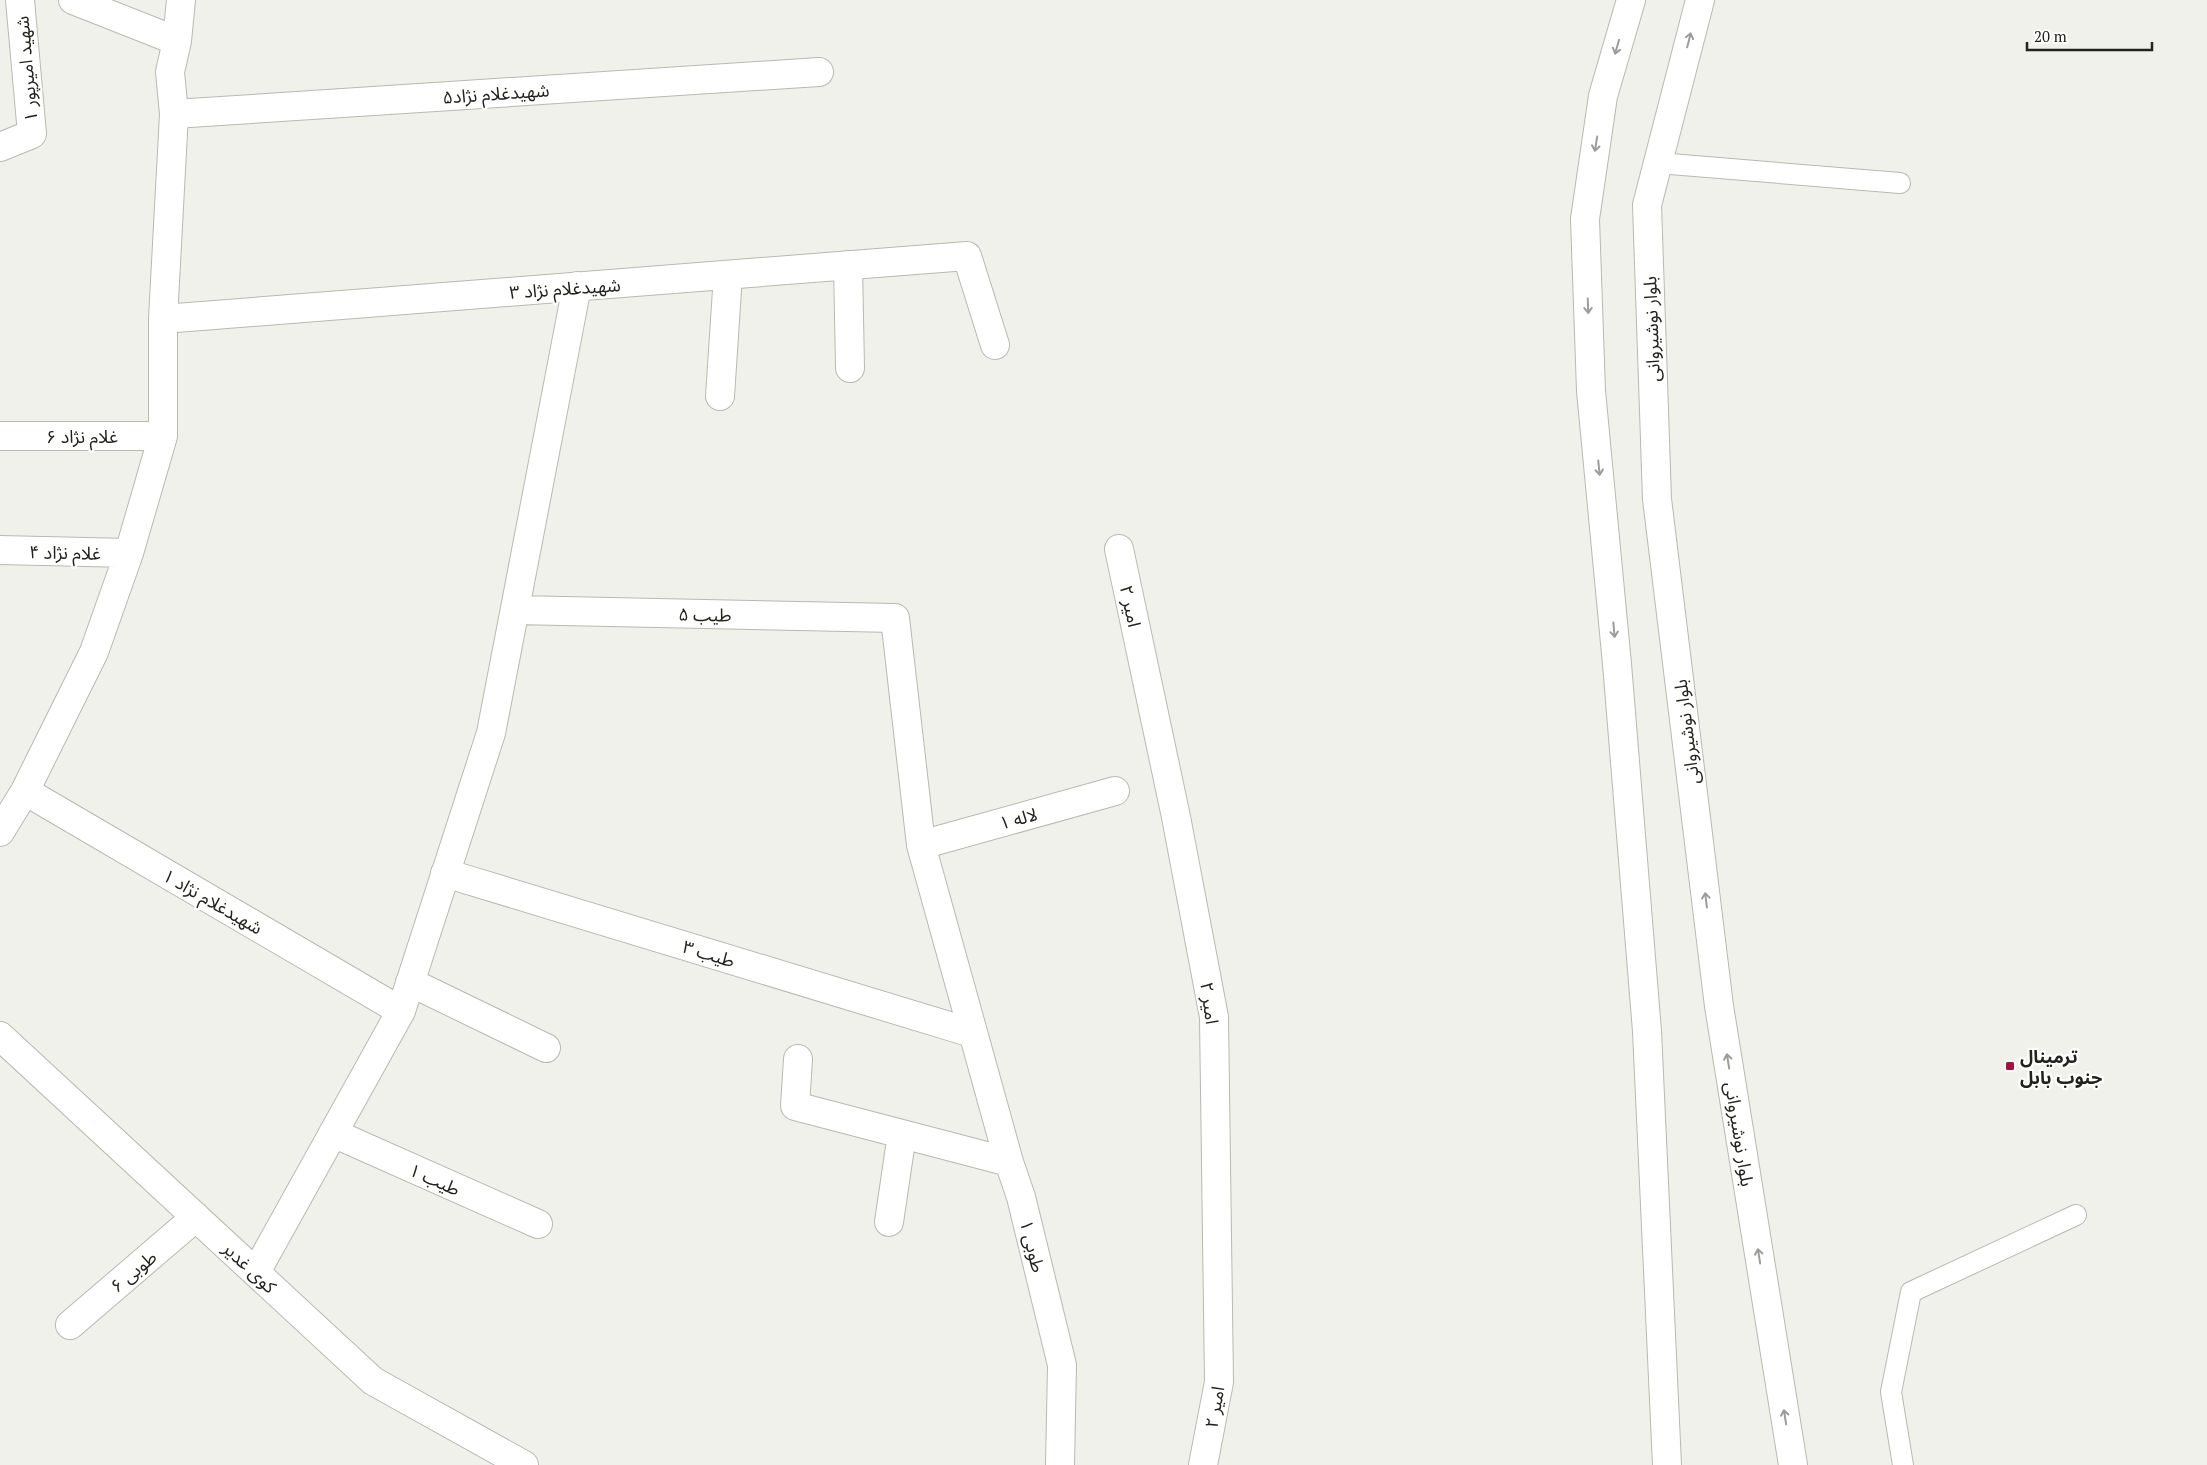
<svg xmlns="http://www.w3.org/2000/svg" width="2207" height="1465" font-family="'PT Serif','Noto Sans Arabic',serif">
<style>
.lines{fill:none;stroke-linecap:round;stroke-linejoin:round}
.service-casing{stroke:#b9b9b2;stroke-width:22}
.minor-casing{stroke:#b9b9b2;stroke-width:30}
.primary-casing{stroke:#b9b9b2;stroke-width:30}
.service{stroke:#fff;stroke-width:20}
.minor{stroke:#fff;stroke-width:28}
.primary{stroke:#fff;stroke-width:28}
.oneway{stroke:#9c9c9a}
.poi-dot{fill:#a8113f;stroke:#fffffe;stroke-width:2}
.labels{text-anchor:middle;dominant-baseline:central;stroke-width:4.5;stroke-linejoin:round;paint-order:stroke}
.street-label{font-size:18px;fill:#22221f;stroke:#fffffe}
.poi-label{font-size:18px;font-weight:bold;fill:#22221f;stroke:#fffffe;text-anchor:start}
</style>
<rect width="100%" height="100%" fill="#f0f1ea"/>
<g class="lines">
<!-- service casing -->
<g class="service-casing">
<path id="service" d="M 1658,163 L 1900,183
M 1903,1465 L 1891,1392 L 1911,1292 L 2076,1215"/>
</g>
<!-- minor casing -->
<g class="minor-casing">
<path id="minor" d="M 73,0 L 177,41
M 174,114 L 819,72
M 0,147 L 32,134 L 20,0
M 848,265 L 850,368
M 163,319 L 967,256 L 995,345
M 720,396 L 728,275
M 0,436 L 163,436
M 1119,549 L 1176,817 L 1214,1017 L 1219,1382 L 1203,1465
M 0,550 L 129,553
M 515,610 L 895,618 L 921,845 L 1009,1162 L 1021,1197 L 1062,1365 L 1060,1465
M 25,791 L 401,1011
M 0,832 L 25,791 L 94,652 L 129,553 L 163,436 L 163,319 L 174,114 L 170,72 L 177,41 L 181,0
M 921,845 L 1115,791
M 445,873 L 972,1033
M 410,982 L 546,1048
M 0,1036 L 373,1381 L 524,1465
M 798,1059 L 795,1106 L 1009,1162
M 333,1133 L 538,1224
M 889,1222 L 902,1134
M 256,1272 L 401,1011 L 491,733 L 577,286
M 70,1325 L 196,1217"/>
</g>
<!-- primary casing -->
<g class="primary-casing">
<path id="primary" d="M 1631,0 L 1603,96 L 1585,219 L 1591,391 L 1617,664 L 1647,1031 L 1667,1465
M 1700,0 L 1647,205 L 1657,499 L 1719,1006 L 1793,1465"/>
</g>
<!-- service -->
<use href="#service" class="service"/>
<!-- minor -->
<use href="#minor" class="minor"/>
<!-- primary -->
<use href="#primary" class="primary"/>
</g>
<!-- one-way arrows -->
<defs><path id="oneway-shaft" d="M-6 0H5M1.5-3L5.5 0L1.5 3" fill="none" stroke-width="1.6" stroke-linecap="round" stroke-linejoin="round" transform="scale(1.25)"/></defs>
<g class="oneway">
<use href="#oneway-shaft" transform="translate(1689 40) rotate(-76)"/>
<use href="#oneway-shaft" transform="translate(1617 47) rotate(106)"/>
<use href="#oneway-shaft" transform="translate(1596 144) rotate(99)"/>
<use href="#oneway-shaft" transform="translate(1588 306) rotate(88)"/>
<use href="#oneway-shaft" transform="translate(1599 468) rotate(84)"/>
<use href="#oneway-shaft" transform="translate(1614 630) rotate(85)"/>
<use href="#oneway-shaft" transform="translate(1706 900) rotate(-97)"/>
<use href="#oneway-shaft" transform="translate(1728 1061) rotate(-99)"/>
<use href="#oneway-shaft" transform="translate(1759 1256) rotate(-99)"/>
<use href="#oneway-shaft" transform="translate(1785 1417) rotate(-99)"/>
</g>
<!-- markers -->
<rect class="poi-dot" x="2005" y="1061" width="10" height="10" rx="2.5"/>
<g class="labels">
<!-- street labels -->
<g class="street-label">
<text transform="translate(26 69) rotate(-95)">شهید امیرپور ۱</text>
<text transform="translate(496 93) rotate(-4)">شهیدغلام نژاد۵</text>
<text transform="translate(565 288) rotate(-4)">شهیدغلام نژاد ۳</text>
<text transform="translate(1651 329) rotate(-92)">بلوار نوشیروانی</text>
<text x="82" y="436">غلام نژاد ۶</text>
<text transform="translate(65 552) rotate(1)">غلام نژاد ۴</text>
<text transform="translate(1131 606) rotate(78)">امیر ۲</text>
<text transform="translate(705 614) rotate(1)">طیب ۵</text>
<text transform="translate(1686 732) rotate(-97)">بلوار نوشیروانی</text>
<text transform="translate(1018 818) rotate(-15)">لاله ۱</text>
<text transform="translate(213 901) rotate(30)">شهیدغلام نژاد ۱</text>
<text transform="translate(709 953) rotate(17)">طیب ۳</text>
<text transform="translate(1210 1003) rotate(82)">امیر ۲</text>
<text transform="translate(1740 1134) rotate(81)">بلوار نوشیروانی</text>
<text transform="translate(435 1179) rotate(24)">طیب ۱</text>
<text transform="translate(1033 1246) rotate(76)">طوبی ۱</text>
<text transform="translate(250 1267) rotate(43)">کوی غدیر</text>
<text transform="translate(133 1271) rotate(-40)">طوبی ۶</text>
<text transform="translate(1214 1407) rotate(-80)">امیر ۲</text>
</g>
<!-- poi labels -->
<g class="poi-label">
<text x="2020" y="1056">ترمینال<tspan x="2020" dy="21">جنوب بابل</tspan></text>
</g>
</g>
<!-- scale -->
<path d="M2027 42v8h125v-8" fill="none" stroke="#22221f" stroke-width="2.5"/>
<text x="2034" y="42" font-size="15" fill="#22221f" stroke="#fffffe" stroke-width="4" paint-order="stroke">20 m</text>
</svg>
